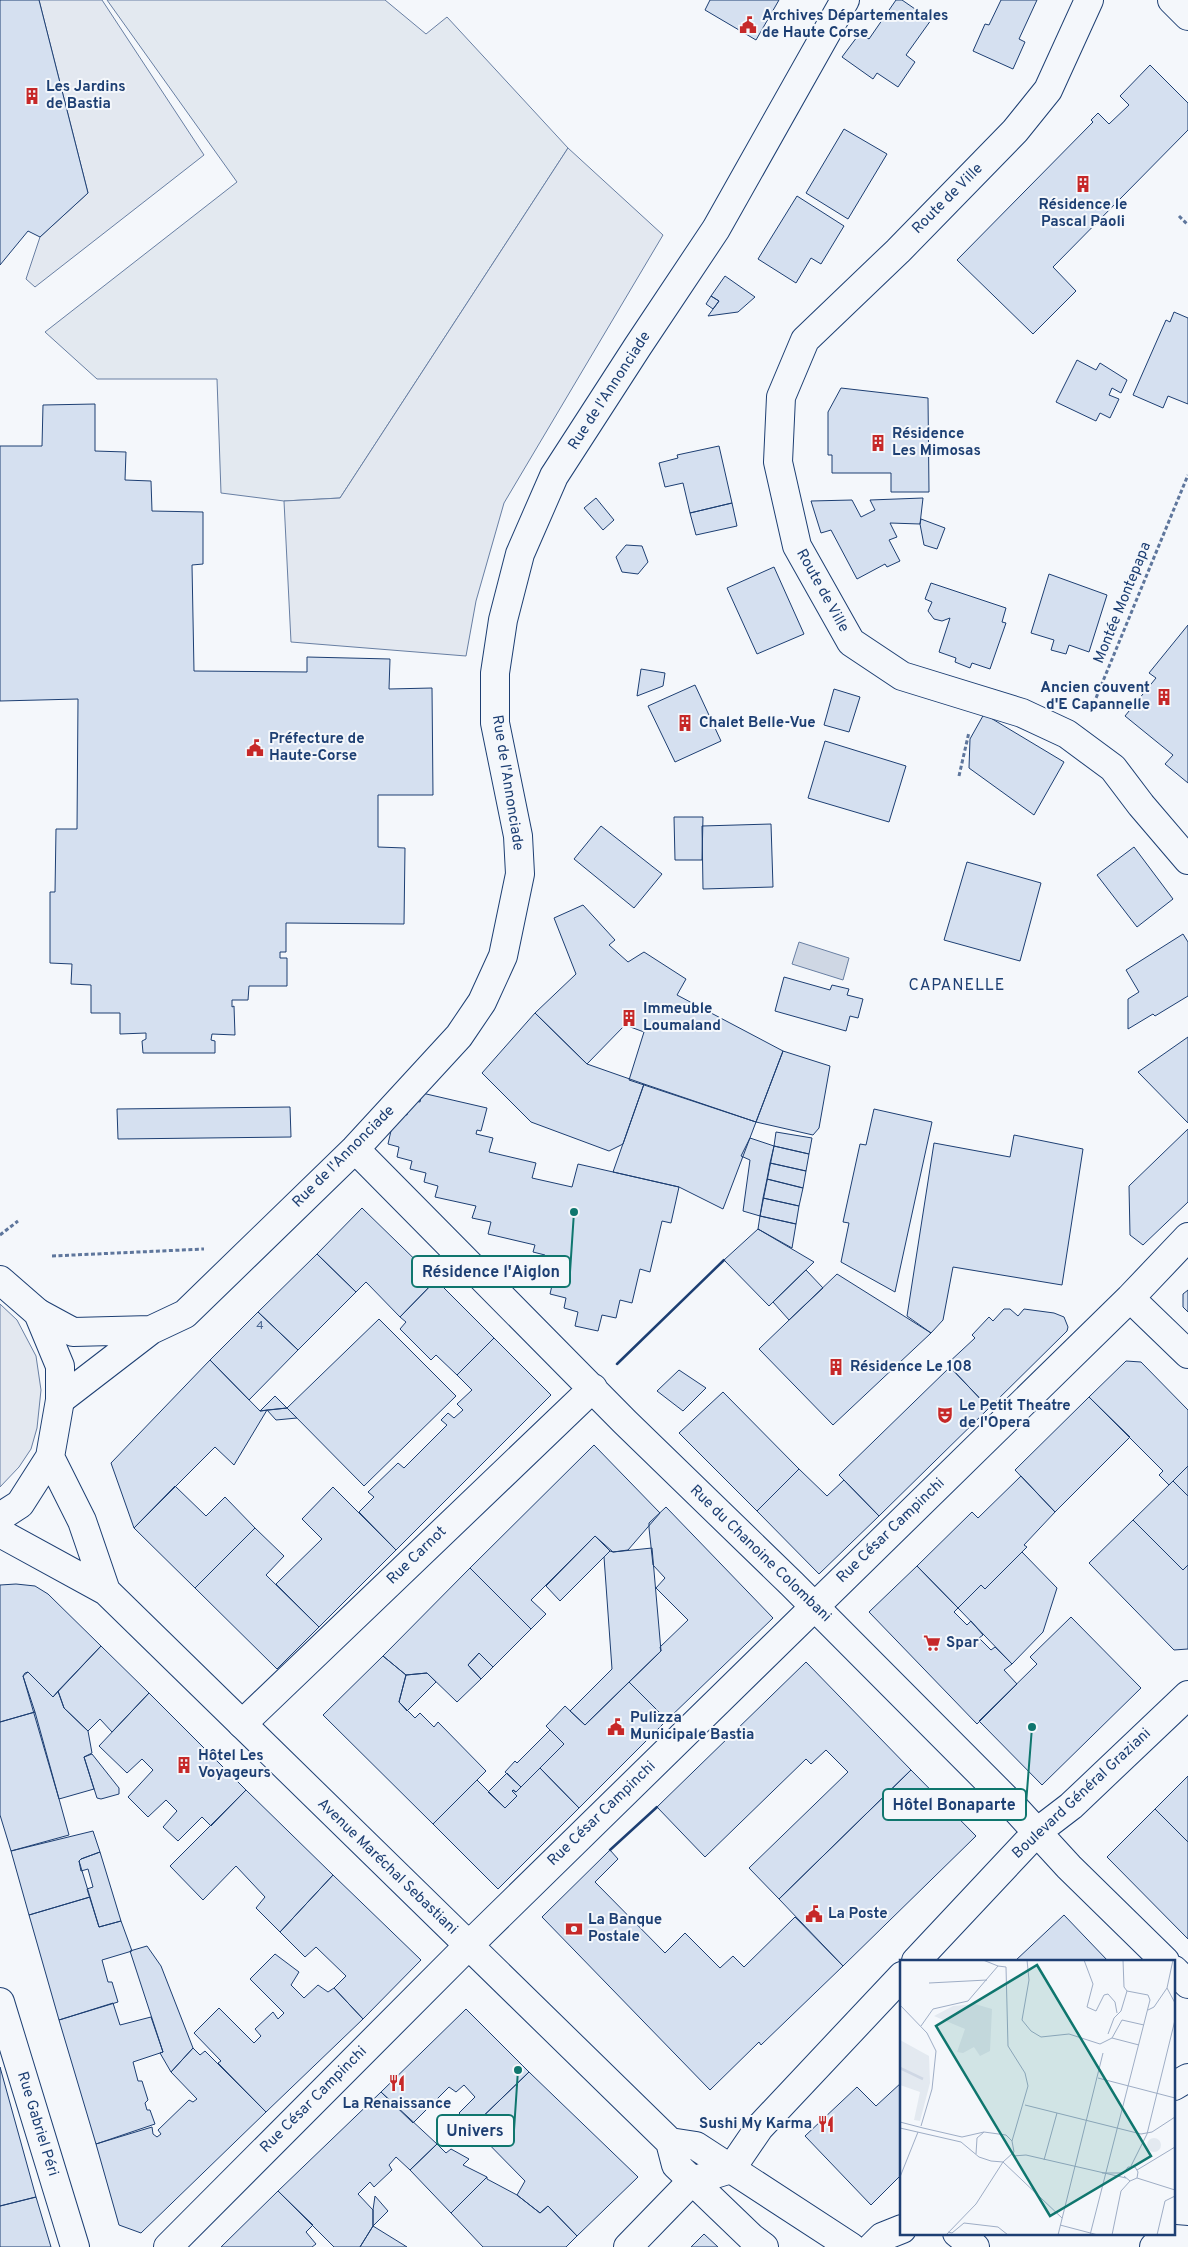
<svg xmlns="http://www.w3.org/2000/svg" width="1188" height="2247" font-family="Overpass,sans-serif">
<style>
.green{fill:#e3e9f0;stroke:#687fa3}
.parking{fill:#e3e8f0;stroke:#687fa3}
.water{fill:#cfd7e4;stroke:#687fa3}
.building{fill:#d5e0f0;stroke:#1d3f73}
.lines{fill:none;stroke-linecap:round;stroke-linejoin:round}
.minor-casing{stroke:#1d3f73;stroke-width:30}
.major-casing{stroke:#1d3f73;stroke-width:30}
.path{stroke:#5e769c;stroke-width:3;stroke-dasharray:4 2.5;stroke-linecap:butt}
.minor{stroke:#f4f7fb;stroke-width:28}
.major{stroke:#f4f7fb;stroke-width:28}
.wall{stroke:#1d3f73;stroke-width:2.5}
.labels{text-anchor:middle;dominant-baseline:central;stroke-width:4;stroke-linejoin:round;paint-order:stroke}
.number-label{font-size:12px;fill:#4b6792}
.poi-label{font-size:15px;font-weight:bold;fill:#1d3f73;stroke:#f4f7fb;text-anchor:start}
.street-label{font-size:15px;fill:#1d3f73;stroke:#f4f7fb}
.neighbourhood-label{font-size:16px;letter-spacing:1px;fill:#1d3f73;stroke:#f4f7fb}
.inset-river{fill:none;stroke:#cfd7e4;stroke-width:2.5}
.inset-road{fill:none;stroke:#9eadc5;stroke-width:1}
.view{fill:#0f766e;fill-opacity:0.15;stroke:#0f766e;stroke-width:2.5}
.inset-edge{fill:none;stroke:#1d3f73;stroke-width:2.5}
.leader{fill:none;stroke:#0f766e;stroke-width:2}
.callout-dot{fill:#0f766e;stroke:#f4f7fb;stroke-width:2}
.callout{fill:#f4f7fb;stroke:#0f766e;stroke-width:2}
.callout-label{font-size:16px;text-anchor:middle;font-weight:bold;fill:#1d3f73}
</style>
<rect width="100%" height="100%" fill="#f4f7fb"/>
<!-- green -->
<path class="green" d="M 107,0 L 385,0 L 426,34 L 447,17 L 568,148 L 340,498 L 284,501 L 221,493 L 217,379 L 97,379 L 45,332 L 237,182 Z"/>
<!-- parking -->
<path class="parking" d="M 39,0 L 102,0 L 204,155 L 35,287 L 26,279 L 40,237 L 88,193 Z
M 568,148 L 663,235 L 504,503 L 476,601 L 466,656 L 291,642 L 284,501 L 340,498 Z
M 0,1304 L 17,1320 L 36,1356 L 41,1390 L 37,1428 L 31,1449 L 19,1467 L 0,1487 Z"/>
<!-- water -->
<path class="water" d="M 799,942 L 849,958 L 843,980 L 792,964 Z"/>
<!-- building -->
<path class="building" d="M 0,0 L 39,0 L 88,193 L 40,237 L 28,231 L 0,265 Z
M 710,0 L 779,0 L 756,40 L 705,10 Z
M 896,0 L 902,0 L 931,20 L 906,55 L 915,62 L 898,87 L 877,73 L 873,79 L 842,57 L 860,33 L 869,39 Z
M 1001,0 L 1037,0 L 1019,39 L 1025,42 L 1013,69 L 973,51 L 985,24 L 989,25 Z
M 1150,65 L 1188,103 L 1188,130 L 1053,267 L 1076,291 L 1033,334 L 957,260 L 1093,122 L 1091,120 L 1098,113 L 1109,124 L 1129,105 L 1120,96 Z
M 844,129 L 887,154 L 848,219 L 806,193 Z
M 797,196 L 844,226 L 821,264 L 811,258 L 796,283 L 758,259 Z
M 725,276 L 755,297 L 738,312 L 708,316 L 719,301 L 711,296 Z
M 711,296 L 719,301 L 713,309 L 706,304 Z
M 1174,312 L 1188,318 L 1188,404 L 1168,396 L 1163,408 L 1133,395 L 1166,320 L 1170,322 Z
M 1077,360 L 1096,370 L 1100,363 L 1127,380 L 1121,393 L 1112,388 L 1109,395 L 1119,399 L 1110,418 L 1100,413 L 1096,421 L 1056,402 Z
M 841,388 L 928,398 L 929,492 L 891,492 L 891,473 L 832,473 L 832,455 L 828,455 L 828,412 Z
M 95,404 L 95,451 L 126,452 L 125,480 L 151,481 L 152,511 L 203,512 L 203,564 L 192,565 L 194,671 L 307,672 L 307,657 L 390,659 L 389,689 L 432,688 L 433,795 L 378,795 L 378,847 L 405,848 L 404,924 L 286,923 L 286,952 L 280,952 L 280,958 L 287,958 L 287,986 L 249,986 L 248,1000 L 232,1000 L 232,1007 L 234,1006 L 235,1035 L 212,1034 L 211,1040 L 215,1041 L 215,1053 L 143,1053 L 142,1041 L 146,1039 L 146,1033 L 120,1034 L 120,1013 L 91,1013 L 91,985 L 71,984 L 72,964 L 50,963 L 50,892 L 55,892 L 56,829 L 77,829 L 78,699 L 0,701 L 0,446 L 42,446 L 43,405 Z
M 719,446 L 732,503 L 690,513 L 683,483 L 665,487 L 659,463 L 678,458 L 677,455 Z
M 596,498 L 614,520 L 603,530 L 584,508 Z
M 923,498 L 920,524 L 890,523 L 897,537 L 889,540 L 900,561 L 887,567 L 885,564 L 857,579 L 831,530 L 821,533 L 811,501 L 852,500 L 861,517 L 875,510 L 870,500 Z
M 732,503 L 737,526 L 696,535 L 690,513 Z
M 921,519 L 945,528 L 937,549 L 924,545 L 920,524 Z
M 626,545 L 642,546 L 648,562 L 638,574 L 622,572 L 616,557 Z
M 774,567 L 804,634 L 757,654 L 727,588 Z
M 1049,574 L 1107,595 L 1089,652 L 1069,645 L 1066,654 L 1051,650 L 1054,640 L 1031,633 Z
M 931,583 L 1006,608 L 1002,622 L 1006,623 L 990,669 L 972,663 L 970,668 L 955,662 L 956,658 L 939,652 L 950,618 L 942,621 L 934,619 L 928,611 L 932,602 L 925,599 Z
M 1188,625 L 1188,783 L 1165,764 L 1173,755 L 1125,716 L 1156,678 L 1149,673 Z
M 641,669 L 665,673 L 663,686 L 637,696 Z
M 695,685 L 721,741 L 675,762 L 648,706 Z
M 834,689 L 860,697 L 849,732 L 824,725 Z
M 984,714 L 1064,762 L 1034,815 L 969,768 L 970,739 Z
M 825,741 L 906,766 L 889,822 L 808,798 Z
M 674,817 L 703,817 L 702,860 L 675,860 Z
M 771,824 L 773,887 L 703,889 L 702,826 Z
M 601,826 L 662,874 L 634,908 L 574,859 Z
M 1134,847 L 1173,899 L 1137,927 L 1097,875 Z
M 967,862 L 1041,883 L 1020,961 L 944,940 Z
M 583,905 L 615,940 L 609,945 L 628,962 L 644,952 L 686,979 L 677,995 L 783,1051 L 756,1122 L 629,1080 L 644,1032 L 625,1025 L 587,1064 L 535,1013 L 576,974 L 554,918 Z
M 1183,934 L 1188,942 L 1188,996 L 1155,1016 L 1153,1014 L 1128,1029 L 1128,999 L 1139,992 L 1126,970 Z
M 784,977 L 830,990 L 832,985 L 849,989 L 847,995 L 863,999 L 858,1018 L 850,1016 L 846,1031 L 775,1011 Z
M 535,1013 L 587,1064 L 644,1084 L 623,1144 L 609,1151 L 531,1122 L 482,1073 Z
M 1188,1037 L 1188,1123 L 1138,1072 Z
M 783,1051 L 830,1066 L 819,1128 L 813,1135 L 756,1122 Z
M 644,1084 L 756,1122 L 723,1209 L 679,1187 L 613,1172 Z
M 422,1093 L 487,1108 L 481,1131 L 477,1130 L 476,1134 L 493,1138 L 489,1152 L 536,1163 L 532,1178 L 572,1187 L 578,1164 L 679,1187 L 671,1223 L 662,1221 L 650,1272 L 640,1269 L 632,1303 L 620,1300 L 616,1318 L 602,1315 L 598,1331 L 575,1326 L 578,1312 L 564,1308 L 566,1298 L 550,1294 L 554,1277 L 541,1274 L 545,1255 L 533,1252 L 535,1245 L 488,1234 L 491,1222 L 472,1218 L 476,1206 L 435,1197 L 438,1186 L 424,1182 L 426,1173 L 410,1169 L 412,1161 L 397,1157 L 399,1147 L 388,1144 L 395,1113 L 407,1115 L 410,1100 L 420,1102 Z
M 290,1107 L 291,1137 L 118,1139 L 117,1109 Z
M 874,1109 L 932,1122 L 895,1292 L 841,1262 L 849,1223 L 843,1222 L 860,1144 L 866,1145 Z
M 1188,1129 L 1188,1202 L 1143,1245 L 1130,1235 L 1129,1186 Z
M 776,1132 L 812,1138 L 809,1154 L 774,1146 Z
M 1014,1135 L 1083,1149 L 1062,1285 L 953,1267 L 943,1320 L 931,1333 L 907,1316 L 934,1143 L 1010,1157 Z
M 750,1138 L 774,1146 L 760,1216 L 743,1211 L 750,1160 L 741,1156 Z
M 774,1146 L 809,1154 L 806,1171 L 770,1163 Z
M 770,1163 L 806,1171 L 803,1188 L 767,1179 Z
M 767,1179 L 803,1188 L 799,1206 L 763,1198 Z
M 763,1198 L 799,1206 L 796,1224 L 760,1216 Z
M 362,1208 L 436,1280 L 400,1317 L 366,1282 L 356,1292 L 317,1254 Z
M 760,1216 L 796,1224 L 792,1248 L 758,1229 Z
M 758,1229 L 814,1262 L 769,1306 L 724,1260 Z
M 317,1254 L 356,1292 L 298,1350 L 258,1312 Z
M 806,1270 L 823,1288 L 789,1320 L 773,1302 Z
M 837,1274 L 931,1333 L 833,1425 L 759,1349 Z
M 436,1280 L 494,1338 L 457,1375 L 436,1355 L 431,1360 L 400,1329 L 406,1322 L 400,1317 Z
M 1188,1290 L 1188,1312 L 1183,1307 L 1183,1294 Z
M 1004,1309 L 1010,1309 L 1018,1316 L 1024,1309 L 1054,1313 L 1064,1317 L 1068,1327 L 1067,1331 L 989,1408 L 947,1364 L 975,1338 L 972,1335 L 989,1317 L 993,1321 Z
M 258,1312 L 298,1350 L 249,1400 L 210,1360 Z
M 379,1319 L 456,1396 L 364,1486 L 287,1408 Z
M 494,1338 L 551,1395 L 396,1550 L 359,1512 L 374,1497 L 368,1492 L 398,1463 L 404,1468 L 447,1425 L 441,1420 L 448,1413 L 454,1418 L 463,1410 L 457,1404 L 472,1390 L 457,1375 Z
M 210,1360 L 260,1411 L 267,1410 L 234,1465 L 215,1447 L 134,1528 L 111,1463 Z
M 1126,1361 L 1141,1362 L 1188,1410 L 1188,1466 L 1169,1485 L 1159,1475 L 1163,1471 L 1089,1397 Z
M 950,1367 L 989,1408 L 879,1516 L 839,1475 Z
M 679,1370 L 706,1388 L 683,1411 L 657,1391 Z
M 723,1392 L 799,1469 L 757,1511 L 679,1433 Z
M 275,1396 L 287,1408 L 260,1411 Z
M 1089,1397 L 1130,1437 L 1055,1512 L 1015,1470 Z
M 287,1408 L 297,1418 L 276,1420 L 267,1410 Z
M 594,1445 L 660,1513 L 628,1550 L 613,1552 L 595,1536 L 531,1600 L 546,1614 L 531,1629 L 470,1568 Z
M 1188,1466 L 1188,1496 L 1173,1481 Z
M 799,1469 L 827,1496 L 844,1480 L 879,1516 L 819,1574 L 757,1511 Z
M 1021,1476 L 1055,1512 L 1024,1545 L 1027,1547 L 985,1589 L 981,1585 L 958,1608 L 917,1566 L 972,1512 L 978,1518 Z
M 1173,1481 L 1188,1496 L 1188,1565 L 1183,1570 L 1133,1520 Z
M 175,1486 L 206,1516 L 225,1497 L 255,1528 L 195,1588 L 134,1528 Z
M 333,1487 L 396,1550 L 319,1627 L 276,1584 L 322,1539 L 302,1519 Z
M 666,1507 L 773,1618 L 667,1720 L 629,1682 L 661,1651 L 660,1647 L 688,1620 L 656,1588 L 665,1578 L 653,1565 L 649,1528 L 649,1523 Z
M 1133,1520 L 1183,1570 L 1188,1565 L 1188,1649 L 1174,1650 L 1089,1563 Z
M 255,1528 L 284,1556 L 266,1575 L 319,1627 L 277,1669 L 195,1588 Z
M 595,1536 L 610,1551 L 560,1601 L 546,1586 Z
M 652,1548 L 661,1651 L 585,1725 L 570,1711 L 612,1669 L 604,1557 L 610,1551 L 613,1552 Z
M 1022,1552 L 1057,1588 L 1043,1632 L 1012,1664 L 958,1608 L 981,1585 L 985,1589 Z
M 917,1566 L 958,1608 L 954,1612 L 967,1625 L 971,1621 L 983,1635 L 979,1638 L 991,1650 L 995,1647 L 1012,1664 L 1004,1670 L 1017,1684 L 977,1724 L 869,1612 Z
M 470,1568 L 531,1629 L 493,1667 L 479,1653 L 468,1665 L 481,1679 L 457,1702 L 427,1673 L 406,1675 L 383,1656 Z
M 16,1584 L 35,1586 L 48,1594 L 101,1646 L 53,1697 L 28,1672 L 25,1673 L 23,1676 L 35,1712 L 0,1722 L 0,1585 Z
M 1071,1617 L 1141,1688 L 1042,1785 L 979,1721 L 1037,1664 L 1030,1657 Z
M 101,1646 L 149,1693 L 112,1732 L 100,1719 L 88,1731 L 64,1708 L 58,1691 Z
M 479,1653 L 493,1667 L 481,1679 L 468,1665 Z
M 383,1656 L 406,1675 L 399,1702 L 415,1718 L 420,1713 L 434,1727 L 438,1722 L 486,1771 L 433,1824 L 323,1715 Z
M 806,1662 L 911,1770 L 779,1899 L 749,1868 L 848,1772 L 826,1750 L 811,1764 L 806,1759 L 705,1857 L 657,1807 Z
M 28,1672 L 53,1697 L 58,1691 L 64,1708 L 88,1731 L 92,1753 L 84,1757 L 94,1789 L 59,1799 L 23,1676 Z
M 427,1673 L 436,1682 L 407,1711 L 399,1702 L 406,1675 Z
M 629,1682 L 667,1720 L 579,1808 L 540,1768 L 564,1744 L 546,1726 L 565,1706 L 585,1725 Z
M 149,1693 L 246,1790 L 211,1826 L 202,1817 L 178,1841 L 163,1827 L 177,1811 L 166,1800 L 148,1817 L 128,1797 L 153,1770 L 142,1759 L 127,1773 L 99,1746 Z
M 35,1712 L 69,1835 L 11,1851 L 0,1815 L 0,1722 Z
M 550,1730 L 564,1744 L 521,1787 L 505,1772 L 515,1761 L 517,1763 Z
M 92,1754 L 119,1788 L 119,1794 L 101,1799 L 97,1798 L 84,1757 Z
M 540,1768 L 579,1808 L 498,1889 L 433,1824 L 477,1780 L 505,1808 L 517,1796 L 512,1791 L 513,1790 L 516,1792 Z
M 911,1770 L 976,1836 L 843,1966 L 779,1899 Z
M 507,1773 L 521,1787 L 516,1792 L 513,1790 L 512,1791 L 517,1796 L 505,1808 L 488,1792 Z
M 1188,1776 L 1188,1842 L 1155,1809 Z
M 246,1790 L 333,1875 L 280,1932 L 256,1908 L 265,1897 L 236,1866 L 203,1900 L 170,1866 Z
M 1155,1809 L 1188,1842 L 1188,1939 L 1107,1857 Z
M 93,1831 L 100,1852 L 81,1859 L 79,1861 L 90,1897 L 29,1915 L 11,1851 Z
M 610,1850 L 618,1859 L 595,1882 L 665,1953 L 685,1933 L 720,1968 L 733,1956 L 744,1967 L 795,1917 L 843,1966 L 761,2045 L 759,2042 L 710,2090 L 542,1917 Z
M 100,1852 L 121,1921 L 99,1927 L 87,1889 L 93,1887 L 88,1869 L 81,1871 L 79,1861 L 81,1859 Z
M 333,1875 L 421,1960 L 363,2019 L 334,1988 L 346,1976 L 316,1947 L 305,1957 L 280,1932 Z
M 90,1897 L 99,1927 L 121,1921 L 132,1951 L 102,1960 L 108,1982 L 112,1982 L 118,2002 L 59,2020 L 29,1915 Z
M 1064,1915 L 1108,1961 L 1015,1961 Z
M 147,1946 L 161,1966 L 193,2048 L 171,2072 L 160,2053 L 163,2052 L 130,1951 Z
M 275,1954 L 299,1972 L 291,1985 L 304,1998 L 318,1985 L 328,1992 L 334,1988 L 363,2019 L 266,2112 L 218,2063 L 221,2061 L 194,2033 L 219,2008 L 254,2043 L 261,2036 L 255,2029 L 273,2012 L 278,2019 L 284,2013 L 250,1979 Z
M 113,2003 L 120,2025 L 151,2017 L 163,2052 L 133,2062 L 138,2081 L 142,2081 L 148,2100 L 145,2103 L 147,2110 L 150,2110 L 155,2124 L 96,2144 L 59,2020 Z
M 466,2009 L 529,2072 L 472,2127 L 459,2113 L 475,2097 L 464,2085 L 456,2092 L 449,2087 L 413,2123 L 381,2092 Z
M 193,2048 L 200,2055 L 205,2051 L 266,2112 L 141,2233 L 119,2225 L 96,2144 L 152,2127 L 153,2134 L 157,2137 L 161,2134 L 158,2130 L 189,2100 L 193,2102 L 197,2099 L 171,2072 Z
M 0,2067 L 36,2197 L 0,2206 Z
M 529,2072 L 638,2177 L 577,2236 L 548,2206 L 540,2213 L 517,2195 L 525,2181 L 472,2127 Z
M 902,2082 L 902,2174 L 871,2205 L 805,2136 L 857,2087 L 876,2106 Z
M 381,2092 L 437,2144 L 410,2170 L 396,2157 L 389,2165 L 392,2170 L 374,2187 L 370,2182 L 358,2194 L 373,2210 L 373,2226 L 360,2247 L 334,2247 L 278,2191 Z
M 437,2144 L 446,2153 L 451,2149 L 469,2159 L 463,2165 L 487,2177 L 451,2213 L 410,2170 Z
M 487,2177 L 487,2179 L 517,2195 L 540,2213 L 548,2206 L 577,2236 L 566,2247 L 483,2247 L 451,2213 Z
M 278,2191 L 313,2225 L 306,2232 L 316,2244 L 312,2247 L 221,2247 Z
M 375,2196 L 388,2211 L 373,2226 L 373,2210 Z
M 36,2197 L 51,2247 L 0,2247 L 0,2206 Z
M 373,2226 L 407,2247 L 360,2247 Z
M 704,2234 L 718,2247 L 691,2247 Z"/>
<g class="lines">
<!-- minor casing -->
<g class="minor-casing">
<path id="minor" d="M 1089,0 L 1048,90 L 1015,131 L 898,251 L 805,340 L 781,397 L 778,462 L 797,546 L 851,642 L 902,676 L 1022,713 L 1067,734 L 1113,768 L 1141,805 L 1188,860
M 1172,0 L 1188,16
M 355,1149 L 625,1422 L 792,1584 L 1013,1806 L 1069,1867 L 1165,1961
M 1130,1298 L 1188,1354
M 38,1313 L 73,1332 L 151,1330
M 60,1400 L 151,1330 L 185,1314 L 355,1149 L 459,1036 L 482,1002 L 503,956 L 520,874 L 518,836 L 495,723 L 495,673 L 503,620 L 520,554 L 554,476 L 638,346 L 716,229 L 845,0
M 242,1724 L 593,1388
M 916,1961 L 1037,1832 L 1071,1806 L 1188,1695
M 1174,1970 L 1188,1984
M 0,2002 L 75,2247
M 1174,2086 L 1188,2078
M 168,2247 L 468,1946 L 1130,1298 L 1188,1237
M 628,2247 L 692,2181 L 731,2169 L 759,2128 L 902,1976
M 1154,2247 L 1162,2238 L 1188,2240"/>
</g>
<!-- major casing -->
<g class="major-casing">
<path id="major" d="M 0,1280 L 38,1313 L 60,1366 L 60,1400 L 50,1457 L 20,1504 L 0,1517
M 50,1457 L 82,1521 L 106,1591
M 0,1533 L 106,1591 L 670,2142 L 676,2165 L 752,2238 L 764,2247
M 670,2142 L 696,2146 L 851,2247
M 957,2233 L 975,2247
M 872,2247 L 882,2237 L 902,2229"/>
</g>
<!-- path -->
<path class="path" d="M 1179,216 L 1188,225
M 1088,708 L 1096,698 L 1188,475
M 959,776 L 969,732
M 0,1235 L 18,1221
M 52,1256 L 204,1249"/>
<!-- minor -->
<use href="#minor" class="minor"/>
<!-- major -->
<use href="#major" class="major"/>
<!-- wall -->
<path class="wall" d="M 617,1364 L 724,1260
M 610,1850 L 657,1807"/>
</g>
<!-- icons -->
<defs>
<g id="civic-bare" transform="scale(1.35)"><path d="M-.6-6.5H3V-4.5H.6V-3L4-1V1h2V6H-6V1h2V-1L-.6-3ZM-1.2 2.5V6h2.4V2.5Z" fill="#c62828" stroke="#f4f7fb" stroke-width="2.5" paint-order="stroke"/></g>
<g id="building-bare" transform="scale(1.35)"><path d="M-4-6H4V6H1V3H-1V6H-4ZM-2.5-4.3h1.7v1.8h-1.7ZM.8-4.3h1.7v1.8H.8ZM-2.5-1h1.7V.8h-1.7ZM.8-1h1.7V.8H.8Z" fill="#c62828" stroke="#f4f7fb" stroke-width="2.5" paint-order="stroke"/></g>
<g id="theatre-bare" transform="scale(1.35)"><path d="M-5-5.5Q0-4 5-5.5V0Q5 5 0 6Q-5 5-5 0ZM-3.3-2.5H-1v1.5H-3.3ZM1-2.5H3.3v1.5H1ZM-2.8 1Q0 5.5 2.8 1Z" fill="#c62828" stroke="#f4f7fb" stroke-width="2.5" paint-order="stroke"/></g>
<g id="supermarket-bare" transform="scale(1.35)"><path d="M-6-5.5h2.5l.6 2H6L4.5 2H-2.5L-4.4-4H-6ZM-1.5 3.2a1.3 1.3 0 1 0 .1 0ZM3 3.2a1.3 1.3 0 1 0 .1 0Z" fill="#c62828" stroke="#f4f7fb" stroke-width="2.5" paint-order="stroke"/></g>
<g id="bank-bare" transform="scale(1.35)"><path d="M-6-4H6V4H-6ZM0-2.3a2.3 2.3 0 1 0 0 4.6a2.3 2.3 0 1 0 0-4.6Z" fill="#c62828" stroke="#f4f7fb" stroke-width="2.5" paint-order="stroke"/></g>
<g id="restaurant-bare" transform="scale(1.35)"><path d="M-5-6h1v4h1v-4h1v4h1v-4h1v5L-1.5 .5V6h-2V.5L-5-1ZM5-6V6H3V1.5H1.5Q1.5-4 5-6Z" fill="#c62828" stroke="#f4f7fb" stroke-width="2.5" paint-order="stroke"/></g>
</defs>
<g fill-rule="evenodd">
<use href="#civic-bare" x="748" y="25"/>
<use href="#building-bare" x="32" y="96"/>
<use href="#building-bare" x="1083" y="184"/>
<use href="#building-bare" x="878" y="443"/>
<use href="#building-bare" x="1164" y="697"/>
<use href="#building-bare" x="685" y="723"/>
<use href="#civic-bare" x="255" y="748"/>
<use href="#building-bare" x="629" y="1018"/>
<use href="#building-bare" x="836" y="1367"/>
<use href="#theatre-bare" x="945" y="1415"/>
<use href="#supermarket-bare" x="932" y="1643"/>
<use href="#civic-bare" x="616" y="1727"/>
<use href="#building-bare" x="184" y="1765"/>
<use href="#civic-bare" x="814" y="1914"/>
<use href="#bank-bare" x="574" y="1929"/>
<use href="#restaurant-bare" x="397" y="2083"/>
<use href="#restaurant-bare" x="826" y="2124"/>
</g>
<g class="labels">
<!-- number labels -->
<g class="number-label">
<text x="260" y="1326">4</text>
</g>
<!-- poi labels -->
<g class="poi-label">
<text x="762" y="16">Archives Départementales<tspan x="762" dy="17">de Haute Corse</tspan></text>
<text x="46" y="87">Les Jardins<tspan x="46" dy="17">de Bastia</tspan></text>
<text x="1083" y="205" text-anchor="middle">Résidence le<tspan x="1083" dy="17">Pascal Paoli</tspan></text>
<text x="892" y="434">Résidence<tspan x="892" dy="17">Les Mimosas</tspan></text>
<text x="1150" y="688" text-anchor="end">Ancien couvent<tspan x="1150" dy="17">d'E Capannelle</tspan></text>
<text x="699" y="723">Chalet Belle-Vue</text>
<text x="269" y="739">Préfecture de<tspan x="269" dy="17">Haute-Corse</tspan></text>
<text x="643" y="1009">Immeuble<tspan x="643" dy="17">Loumaland</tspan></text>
<text x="850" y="1367">Résidence Le 108</text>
<text x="959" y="1406">Le Petit Theatre<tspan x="959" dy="17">de l'Opera</tspan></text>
<text x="946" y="1643">Spar</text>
<text x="630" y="1718">Pulizza<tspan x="630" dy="17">Municipale Bastia</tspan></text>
<text x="198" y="1756">Hôtel Les<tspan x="198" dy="17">Voyageurs</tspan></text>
<text x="828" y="1914">La Poste</text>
<text x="588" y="1920">La Banque<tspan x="588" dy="17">Postale</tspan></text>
<text x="397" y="2104" text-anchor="middle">La Renaissance</text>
<text x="812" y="2124" text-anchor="end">Sushi My Karma</text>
</g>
<!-- street labels -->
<g class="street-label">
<text transform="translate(948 199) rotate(-45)">Route de Ville</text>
<text transform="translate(610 391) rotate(-57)">Rue de l'Annonciade</text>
<text transform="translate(822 591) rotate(61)">Route de Ville</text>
<text transform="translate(1123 603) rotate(-68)">Montée Montepapa</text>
<text transform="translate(507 783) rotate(81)">Rue de l'Annonciade</text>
<text transform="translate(344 1157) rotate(-45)">Rue de l'Annonciade</text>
<text transform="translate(891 1531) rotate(-44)">Rue César Campinchi</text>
<text transform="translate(760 1554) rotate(44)">Rue du Chanoine Colombani</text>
<text transform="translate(417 1556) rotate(-44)">Rue Carnot</text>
<text transform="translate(1082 1794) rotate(-43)">Boulevard Général Graziani</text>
<text transform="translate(602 1814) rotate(-44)">Rue César Campinchi</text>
<text transform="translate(387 1867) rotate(44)">Avenue Maréchal Sebastiani</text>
<text transform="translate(314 2100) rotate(-45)">Rue César Campinchi</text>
<text transform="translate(37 2124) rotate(73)">Rue Gabriel Péri</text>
</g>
<!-- neighbourhood labels -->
<g class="neighbourhood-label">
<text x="957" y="986">CAPANELLE</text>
</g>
</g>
<!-- overview -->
<g transform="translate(900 1960)">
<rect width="275" height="275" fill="#f4f7fb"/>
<path d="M 75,44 L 92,49 L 90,91 L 80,96 L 74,87 L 63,93 L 57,92 L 65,69 L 34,56 L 53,46 ZM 0,80 L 29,96 L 30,123 L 20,161 L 14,160 L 20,132 L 0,125 ZM247 185a7 7 0 1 1 14 0a7 7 0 1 1-14 0Z" fill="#e3e9f0"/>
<path class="inset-river" d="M 0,108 L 23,119"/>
<path class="inset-road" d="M 83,0 L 98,6M 127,0 L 129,20 L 122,60 L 131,71 L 141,77 L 169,74 L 200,84 L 212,78 L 222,60 L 244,65M 184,0 L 193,24 L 187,47 L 196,51 L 204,35 L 208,34 L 215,42 L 217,53M 223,0 L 224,27 L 227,31M 29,23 L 87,20M 267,28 L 275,43M 0,45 L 27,73 L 36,91 L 32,129 L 21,166M 248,50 L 254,47 L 267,28 L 273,0M 21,66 L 33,49 L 68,41 L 98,6 L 106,7 L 108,86 L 125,113 L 128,126 L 112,181M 208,74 L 214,58 L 221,51 L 227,31M 212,78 L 239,85M 198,118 L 275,138M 125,145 L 241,174 L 252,172 L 275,157M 0,162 L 23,168M 0,168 L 61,182 L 79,197 L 91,201 L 103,202 L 114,192 L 112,181 L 106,175 L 84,172 L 62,177 L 23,168M 76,194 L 77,178 L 84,172M 113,196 L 126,195 L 226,218M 144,200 L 157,153M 231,206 L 247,174 L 275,60M 237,210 L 275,187M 202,213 L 224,213M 224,213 L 228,207 L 235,207 L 238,212 L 237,218M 224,216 L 230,221 L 237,218M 0,217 L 18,172M 237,218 L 275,230M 160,265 L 198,275M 48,272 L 52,273 L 64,263 L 98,267 L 108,275M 46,275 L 76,244 L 103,202 L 162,258M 158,275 L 203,93M 190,275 L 250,40 L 248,35 L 227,31M 212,275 L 221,231 L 230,221M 257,275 L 265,241 L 275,236"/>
<path class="view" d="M 137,5 L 251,196 L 150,256 L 36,66 Z"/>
<rect width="275" height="275" class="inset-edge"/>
</g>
<!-- callouts -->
<path class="leader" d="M574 1212L570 1272M1032 1727L1026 1804M518 2070L514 2130"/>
<g class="callout-dot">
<circle cx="574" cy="1212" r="5"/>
<circle cx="1032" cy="1727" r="5"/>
<circle cx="518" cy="2070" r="5"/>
</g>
<g class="callout">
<rect x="412" y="1256" width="158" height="31" rx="5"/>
<rect x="883" y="1789" width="143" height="31" rx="5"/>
<rect x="437" y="2115" width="77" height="31" rx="5"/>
</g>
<g class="callout-label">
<text x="491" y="1277">Résidence l'Aiglon</text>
<text x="954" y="1810">Hôtel Bonaparte</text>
<text x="475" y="2136">Univers</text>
</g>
</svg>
